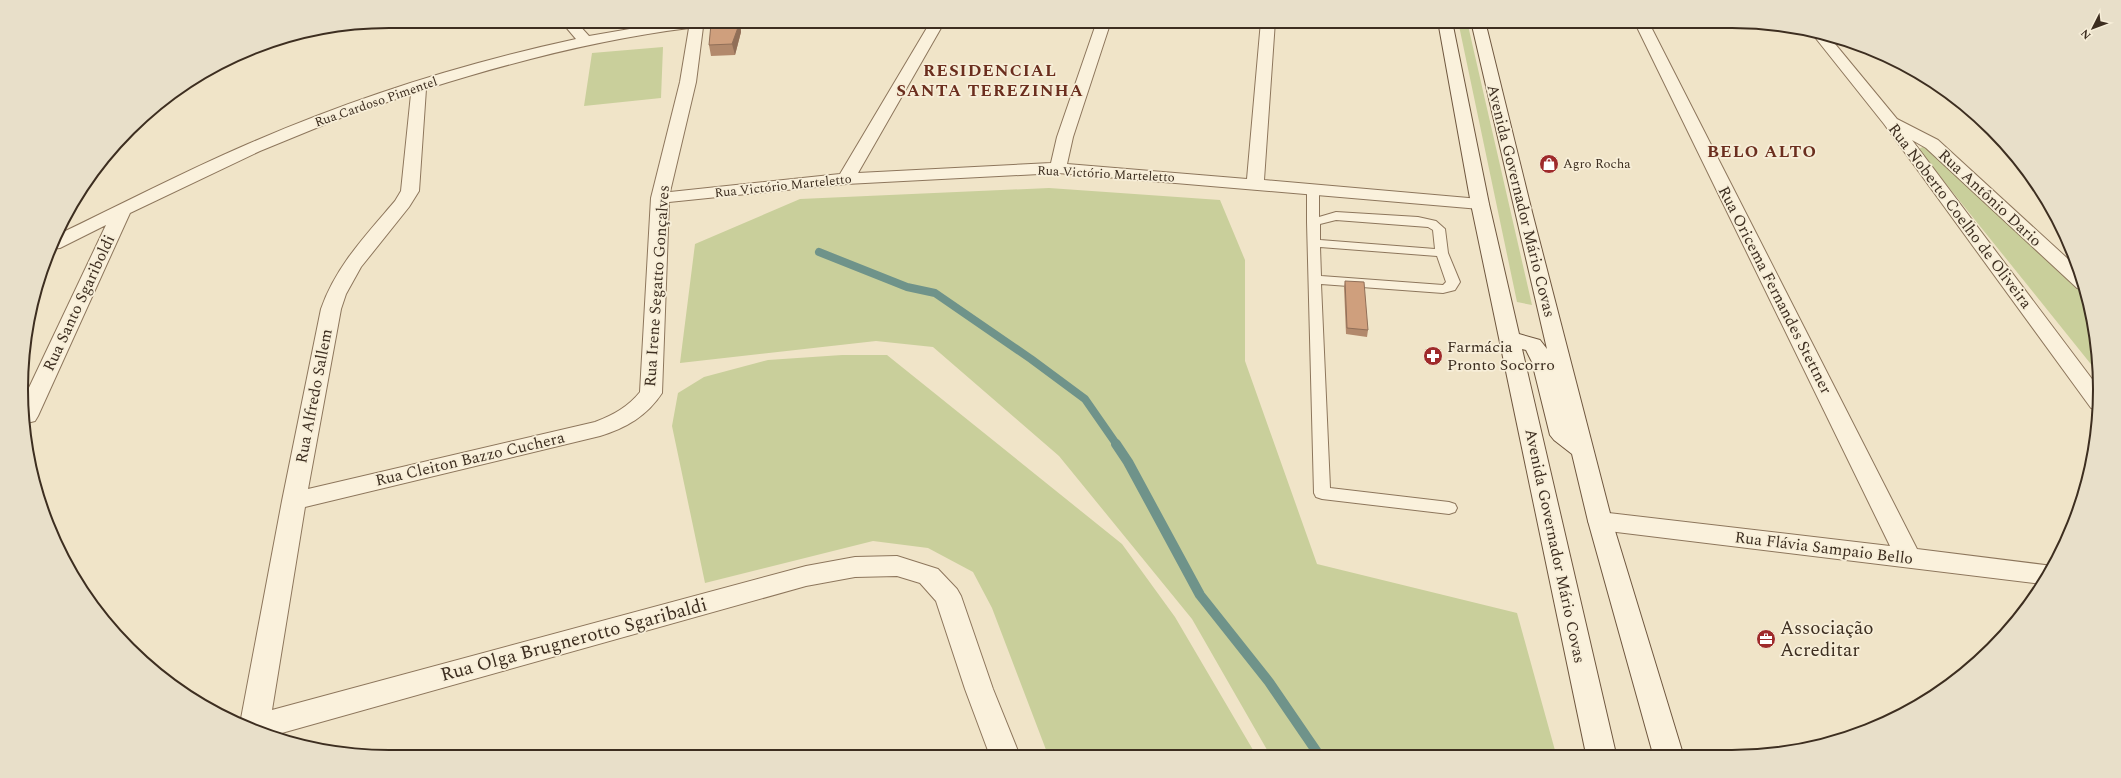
<svg xmlns="http://www.w3.org/2000/svg" width="2121" height="778" font-family="Spectral,serif">
<style>
.green{fill:#c9cf9b}
.lines{fill:none;stroke-linecap:round;stroke-linejoin:round}
.stream-far1{stroke:#6f938a;stroke-width:8}
.stream{stroke:#6f938a;stroke-width:10}
.lane-casing{stroke:#8d765c;stroke-width:2}
.street-casing{stroke:#8d765c;stroke-width:2}
.secondary-casing{stroke:#6f573f;stroke-width:2}
.lane{fill:#faf1dc;fill-rule:evenodd}
.street{fill:#faf1dc;fill-rule:evenodd}
.secondary{fill:#faf1dc;fill-rule:evenodd}
.wall{fill:#b2896c}
.shaded-wall{fill:#916f58}
.building{fill:#cf9f7d;stroke:#916f58}
.labels{text-anchor:middle;dominant-baseline:central;stroke-width:3.5;stroke-linejoin:round;paint-order:stroke}
.far-street-label{font-size:13px;fill:#3d2e20;stroke:#f7eed8}
.far-poi-label{font-size:13px;fill:#3d2e20;stroke:#f7eed8;text-anchor:start}
.street-label{font-size:16px;fill:#3d2e20;stroke:#f7eed8}
.poi-label{font-size:16px;fill:#3d2e20;stroke:#f7eed8;text-anchor:start}
.far-district-label{font-size:17px;font-weight:bold;letter-spacing:1px;fill:#6b2e1e;stroke:#f7eed8}
.near-poi-label{font-size:19px;fill:#3d2e20;stroke:#f7eed8;text-anchor:start}
.near-street-label{font-size:19px;fill:#3d2e20;stroke:#f7eed8}
.rim{fill:none;stroke:#3d2e20;stroke-width:2}
</style>
<rect width="100%" height="100%" fill="#f0e4c8"/>
<!-- green -->
<path class="green" d="M 1458,21 L 1467,21 L 1532,305 L 1517,302 Z
M 663,47 L 661,98 L 584,106 L 592,53 Z
M 1923,147 L 1934,150 L 2086,296 L 2097,341 L 2098,373 L 1918,149 Z
M 1049,188 L 1220,200 L 1245,260 L 1245,361 L 1317,564 L 1517,613 L 1556,754 L 1270,755 L 1192,619 L 1059,456 L 933,347 L 876,341 L 680,363 L 695,244 L 800,199 Z
M 842,355 L 887,355 L 1122,544 L 1175,617 L 1256,755 L 1048,755 L 992,608 L 973,572 L 928,548 L 873,541 L 705,583 L 672,426 L 678,393 L 704,377 L 768,360 Z"/>
<g class="lines">
<!-- stream-far1 -->
<path class="stream-far1" d="M 819,252 L 907,287 L 935,293 L 1031,359 L 1085,399 L 1117,445"/>
<!-- stream -->
<path class="stream" d="M 1116,444 L 1128,462 L 1200,595 L 1269,682 L 1319,755"/>
<!-- lane casing -->
<g class="lane-casing">
<path id="lane" d="M 1313,185 L 1319,189 L 1319,217 L 1336,212 L 1418,217 L 1436,221 L 1445,229 L 1448,253 L 1460,282 L 1455,290 L 1443,293 L 1321,284 L 1330,488 L 1449,502 L 1455,504 L 1457,508 L 1455,512 L 1449,514 L 1322,499 L 1316,497 L 1314,493 L 1307,222 L 1307,189 ZM 1336,220 L 1428,227 L 1433,230 L 1435,249 L 1320,240 L 1320,224 ZM 1320,247 L 1437,256 L 1446,282 L 1443,285 L 1321,276 Z"/>
</g>
<!-- street casing -->
<g class="street-casing">
<path id="street" d="M 566,21 L 580,21 L 579,25 L 589,36 L 676,21 L 727,21 L 720,25 L 703,27 L 696,82 L 670,192 L 840,174 L 931,21 L 945,21 L 858,173 L 1051,163 L 1057,137 L 1097,21 L 1111,21 L 1073,137 L 1067,164 L 1247,179 L 1261,21 L 1275,21 L 1264,180 L 1480,199 L 1486,200 L 1489,204 L 1486,208 L 1480,209 L 1058,173 L 846,184 L 669,202 L 662,393 C 647,416 626,428 600,436 L 305,507 L 272,710 L 806,566 L 855,557 L 897,556 L 938,569 L 957,589 L 961,596 L 993,689 L 1020,756 L 990,756 L 965,689 L 936,601 L 920,583 L 897,576 L 855,577 L 806,586 L 271,736 L 240,724 L 282,501 L 321,309 C 336,266 366,235 395,201 L 401,191 L 411,94 L 343,117 L 260,151 L 130,213 L 38,416 L 35,421 L 27,423 L 26,394 L 106,225 L 60,248 L 50,249 L 57,235 C 120,205 183,172 248,144 C 353,98 464,63 576,39 L 565,26 ZM 689,28 L 680,82 L 651,198 L 640,392 C 628,407 613,415 595,422 L 308,489 L 341,309 L 346,294 L 361,267 L 409,207 L 419,191 L 426,89 C 512,62 600,39 689,28 Z
M 1634,21 L 1648,21 L 1917,549 L 2053,566 L 2042,584 L 1600,530 L 1591,527 L 1588,521 L 1591,515 L 1600,512 L 1890,546 Z
M 1810,31 L 1826,33 L 1897,119 L 1938,140 L 2080,270 L 2084,290 L 2077,288 L 1926,148 L 1912,140 L 2098,387 L 2099,410 L 2091,408 L 1884,124 Z"/>
</g>
<!-- secondary casing -->
<g class="secondary-casing">
<path id="secondary" d="M 1438,21 L 1452,21 L 1489,204 L 1519,334 L 1540,340 L 1547,349 L 1471,21 L 1485,21 L 1532,212 L 1612,521 L 1683,754 L 1653,754 L 1588,521 L 1572,454 L 1554,440 L 1550,435 L 1532,362 L 1526,350 L 1522,349 L 1616,754 L 1586,754 L 1471,204 Z"/>
</g>
<!-- lane -->
<use href="#lane" class="lane"/>
<!-- street -->
<use href="#street" class="street"/>
<!-- secondary -->
<use href="#secondary" class="secondary"/>
</g>
<!-- wall -->
<path class="wall" d="M 740,22 L 741,32 L 735,55 L 711,56 L 709,45 Z
M 1345,281 L 1368,330 L 1367,337 L 1346,334 L 1344,287 Z"/>
<!-- shaded-wall -->
<path class="shaded-wall" d="M 740,22 L 741,32 L 735,55 L 732,44 Z"/>
<!-- building -->
<path class="building" d="M 740,22 L 732,44 L 709,45 L 711,24 Z
M 1345,281 L 1364,282 L 1368,330 L 1347,328 Z"/>
<!-- icons -->
<defs>
<g id="shop-disc" transform="scale(1)"><circle r="9.5" fill="#9e2a2b" stroke="#f7eed8"/><path d="M-5-2.5h2.3a2.7 3.5 0 0 1 5.4 0H5L5.5 6h-11ZM-1.5-2.5h3a1.5 2.3 0 0 0-3 0Z" fill="#fff"/></g>
<g id="pharmacy-disc" transform="scale(1)"><circle r="9.5" fill="#9e2a2b" stroke="#f7eed8"/><path d="M-2-6h4v4h4v4h-4v4h-4v-4h-4v-4h4Z" fill="#fff"/></g>
<g id="office-disc" transform="scale(1)"><circle r="9.5" fill="#9e2a2b" stroke="#f7eed8"/><path d="M-6-3h4V-5.5h4V-3h4V5H-6ZM-1-4.5V-3h2v-1.5ZM-6 0V1H6V0Z" fill="#fff"/></g>
</defs>
<g fill-rule="evenodd">
<use href="#shop-disc" x="1549" y="164"/>
<use href="#pharmacy-disc" x="1433" y="356"/>
<use href="#office-disc" x="1766" y="639"/>
</g>
<g class="labels">
<!-- far-street labels -->
<g class="far-street-label">
<text transform="translate(376 102) rotate(-19)">Rua Cardoso Pimentel</text>
<text transform="translate(1106 174) rotate(3)">Rua Victório Marteletto</text>
<text transform="translate(783 186) rotate(-6)">Rua Victório Marteletto</text>
</g>
<!-- far-poi labels -->
<g class="far-poi-label">
<text x="1563" y="164">Agro Rocha</text>
</g>
<!-- street labels -->
<g class="street-label">
<text transform="translate(1990 198) rotate(43)">Rua Antônio Dario</text>
<text transform="translate(1521 201) rotate(76)">Avenida Governador Mário Covas</text>
<text transform="translate(1960 216) rotate(53)">Rua Noberto Coelho de Oliveira</text>
<text transform="translate(657 286) rotate(-86)">Rua Irene Segatto Gonçalves</text>
<text transform="translate(1775 290) rotate(63)">Rua Oricema Fernandes Stettner</text>
<text transform="translate(79 303) rotate(-65)">Rua Santo Sgariboldi</text>
<text transform="translate(314 396) rotate(-79)">Rua Alfredo Sallem</text>
<text transform="translate(470 459) rotate(-13)">Rua Cleiton Bazzo Cuchera</text>
<text transform="translate(1555 546) rotate(78)">Avenida Governador Mário Covas</text>
<text transform="translate(1824 548) rotate(7)">Rua Flávia Sampaio Bello</text>
</g>
<!-- poi labels -->
<g class="poi-label">
<text x="1447" y="347">Farmácia<tspan x="1447" dy="18">Pronto Socorro</tspan></text>
</g>
<!-- far-district labels -->
<g class="far-district-label">
<text x="990" y="71">RESIDENCIAL<tspan x="990" dy="20">SANTA TEREZINHA</tspan></text>
<text x="1762" y="152">BELO ALTO</text>
</g>
<!-- near-poi labels -->
<g class="near-poi-label">
<text x="1780" y="628">Associação<tspan x="1780" dy="22">Acreditar</tspan></text>
</g>
<!-- near-street labels -->
<g class="near-street-label">
<text transform="translate(574 640) rotate(-15)">Rua Olga Brugnerotto Sgaribaldi</text>
</g>
</g>
<!-- crop -->
<path d="M0 0H2121V778H0ZM389 28H1732A361 361 0 0 1 2093 389V389A361 361 0 0 1 1732 750H389A361 361 0 0 1 28 389V389A361 361 0 0 1 389 28Z" fill="#e8dfc9" fill-rule="evenodd"/>
<path class="rim" d="M389 28H1732A361 361 0 0 1 2093 389V389A361 361 0 0 1 1732 750H389A361 361 0 0 1 28 389V389A361 361 0 0 1 389 28Z"/>
<!-- north arrow -->
<g transform="translate(2093 28) rotate(228)" stroke="#f7eed8" stroke-width="3" paint-order="stroke">
<path d="M0-3L7 15L0 10L-7 15Z" fill="#3d2e20"/>
<text y="-6" font-size="11" font-weight="bold" text-anchor="middle" fill="#3d2e20">N</text>
</g>
</svg>
